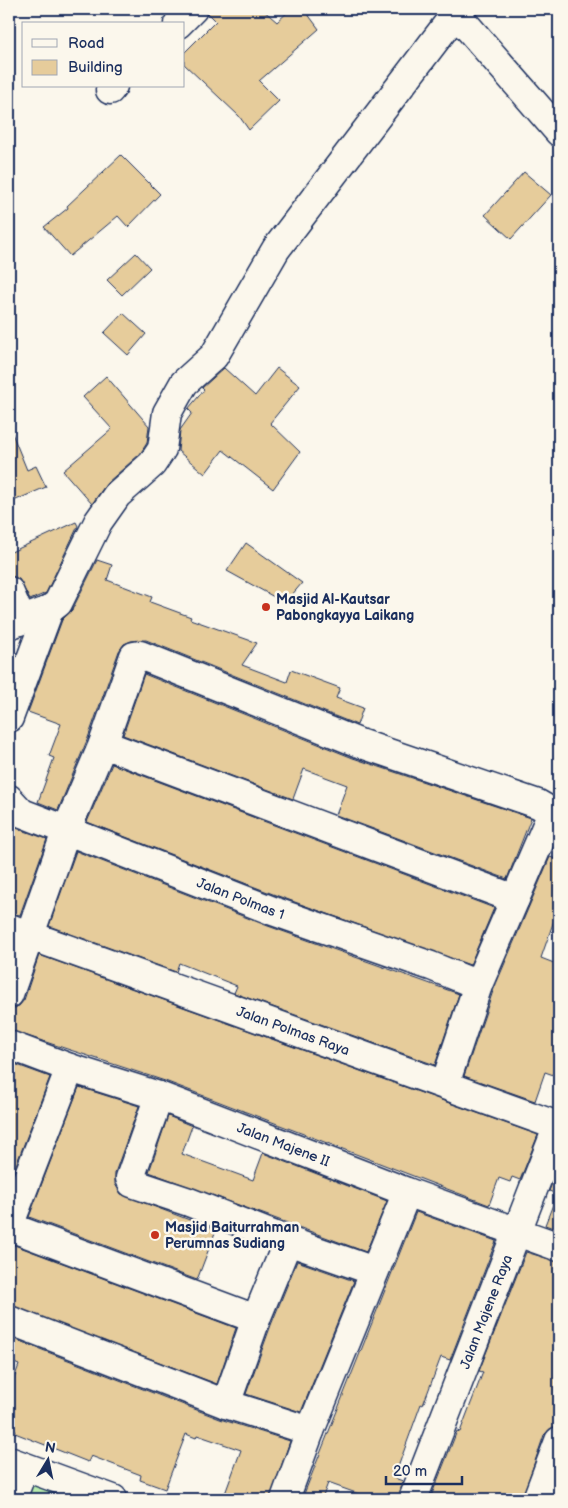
<svg xmlns="http://www.w3.org/2000/svg" width="568" height="1508" font-family="'Balsamiq Sans',sans-serif">
<style>
.green{fill:#b6eaac;stroke:#688c85}
.building{fill:#e6cc9b;stroke:#1b2f5e}
.lines{fill:none;stroke-linecap:round;stroke-linejoin:round}
.minor-casing{stroke:#1b2f5e;stroke-width:31}
.tertiary-casing{stroke:#1b2f5e;stroke-width:31}
.minor{stroke:#fbf7ec;stroke-width:28}
.tertiary{stroke:#fbf7ec;stroke-width:28}
.poi-dot{fill:#c8321e;stroke:#fbf7ec;stroke-width:2}
.labels{text-anchor:middle;dominant-baseline:central;stroke-width:5;stroke-linejoin:round;paint-order:stroke}
.poi-label{font-size:14px;font-weight:bold;fill:#1b2f5e;stroke:#fbf7ec;text-anchor:start}
.street-label{font-size:14px;fill:#1b2f5e;stroke:#fbf7ec}
</style>
<rect width="100%" height="100%" fill="#fbf7ec"/>
<filter id="ink" filterUnits="userSpaceOnUse"><feTurbulence type="fractalNoise" baseFrequency=".02" numOctaves="2"/><feDisplacementMap in="SourceGraphic" scale="10" xChannelSelector="R" yChannelSelector="G"/><feConvolveMatrix kernelMatrix="1 2 1 2 8 2 1 2 1" color-interpolation-filters="sRGB"/></filter>
<g filter="url(#ink)">
<!-- green -->
<path class="green" d="M 24,1467 L 113,1499 L 12,1499 Z"/>
<!-- building -->
<path class="building" d="M 208,9 L 262,9 L 277,22 L 291,9 L 304,9 L 319,29 L 259,81 L 279,101 L 249,130 L 239,116 L 184,64 L 184,53 L 216,21 L 208,13 Z
M 121,155 L 160,194 L 128,227 L 118,216 L 70,256 L 44,227 L 68,208 L 67,206 Z
M 524,172 L 551,195 L 511,239 L 485,215 Z
M 136,253 L 150,268 L 122,295 L 107,280 Z
M 123,313 L 146,334 L 128,355 L 104,333 Z
M 224,368 L 255,396 L 277,368 L 300,386 L 270,423 L 300,452 L 273,489 L 223,450 L 205,474 L 178,451 L 180,430 L 192,413 L 188,409 L 204,390 L 202,388 Z
M 106,376 L 149,426 L 147,443 L 140,454 L 107,483 L 92,504 L 63,471 L 112,429 L 83,397 Z
M 9,426 L 27,470 L 36,466 L 46,487 L 9,503 Z
M 76,522 L 78,526 L 46,593 L 30,600 L 19,579 L 9,576 L 9,553 Z
M 246,543 L 302,583 L 285,603 L 227,571 Z
M 97,560 L 112,565 L 107,580 L 152,597 L 150,602 L 191,617 L 190,619 L 257,643 L 242,665 L 287,682 L 291,670 L 340,688 L 336,698 L 363,708 L 357,725 L 146,640 L 131,641 L 124,644 L 119,651 L 88,738 L 58,810 L 38,802 L 54,758 L 49,756 L 61,724 L 28,712 L 62,620 L 72,610 Z
M 144,674 L 353,758 L 531,818 L 507,879 L 336,815 L 347,785 L 304,769 L 293,799 L 123,735 Z
M 112,764 L 494,908 L 470,965 L 278,896 L 87,822 Z
M 9,822 L 16,828 L 47,839 L 20,915 L 9,913 Z
M 76,851 L 268,926 L 459,994 L 435,1065 L 234,993 L 237,986 L 179,963 L 176,972 L 49,926 Z
M 550,857 L 559,860 L 559,906 L 541,958 L 559,965 L 559,1077 L 545,1072 L 535,1101 L 464,1076 L 493,991 Z
M 39,955 L 538,1135 L 520,1180 L 512,1177 L 510,1182 L 499,1178 L 489,1205 L 165,1081 L 9,1030 L 9,1009 L 19,1006 L 24,1000 Z
M 9,1062 L 50,1077 L 9,1183 Z
M 79,1087 L 139,1106 L 115,1173 L 115,1184 L 121,1194 L 216,1230 L 197,1280 L 29,1217 Z
M 168,1116 L 192,1126 L 182,1154 L 253,1180 L 263,1153 L 387,1201 L 366,1252 L 149,1172 Z
M 559,1166 L 559,1230 L 545,1225 L 557,1194 L 549,1191 Z
M 416,1212 L 496,1241 L 450,1360 L 441,1357 L 423,1405 L 421,1404 L 394,1478 L 403,1481 L 398,1499 L 373,1499 L 328,1483 L 322,1499 L 302,1499 Z
M 9,1243 L 236,1328 L 217,1384 L 9,1305 Z
M 526,1252 L 559,1262 L 559,1426 L 550,1429 L 544,1435 L 522,1499 L 430,1499 L 457,1431 L 460,1432 L 483,1372 L 479,1371 Z
M 297,1261 L 354,1281 L 301,1412 L 246,1394 L 271,1325 Z
M 9,1337 L 220,1419 L 290,1441 L 270,1499 L 223,1499 L 241,1450 L 197,1435 L 196,1438 L 186,1434 L 165,1489 L 140,1480 L 141,1475 L 91,1456 L 88,1462 L 15,1433 L 16,1431 L 9,1428 L 9,1392 L 19,1365 L 9,1361 Z"/>
<g class="lines">
<!-- minor casing -->
<g class="minor-casing">
<g id="minor">
<path d="M 452,9 L 559,132"/>
<path d="M 178,24 L 193,9"/>
<path d="M 110,90 L 113,86"/>
<path d="M 9,591 L 21,619"/>
<path d="M 9,625 L 49,610 L 58,603 L 98,522 L 117,495 L 152,464 L 162,449 L 167,413 L 184,383 L 214,356 L 276,249 L 456,13"/>
<path d="M 9,718 L 49,610"/>
<path d="M 103,744 L 134,656 L 140,655 L 359,743 L 538,804 L 550,811 L 549,820 L 478,985 L 445,1084"/>
<path id="s1" d="M 9,799 L 22,813 L 273,911 L 431,966 L 478,985"/>
<path id="s2" d="M 9,928 L 558,1126"/>
<path d="M 9,994 L 67,829 L 103,744 L 515,899"/>
<path id="s3" d="M 9,1045 L 70,1068 L 159,1096 L 407,1192 L 559,1247"/>
<path d="M 159,1096 L 130,1178 L 132,1183 L 189,1202 L 288,1241 L 374,1271"/>
<path d="M 9,1226 L 70,1068"/>
<path d="M 10,1227 L 256,1319 L 288,1241"/>
<path d="M 9,1320 L 226,1404 L 310,1431 L 285,1499"/>
<path d="M 226,1404 L 256,1319"/>
<path d="M 310,1431 L 407,1192"/>
<path d="M 12,1499 L 24,1467"/>
<path id="s4" d="M 413,1499 L 559,1123"/>
<path d="M 537,1499 L 559,1441"/>
</g>
</g>
<!-- tertiary casing -->
<g class="tertiary-casing">
<path id="tertiary" d="M 9,1461 L 113,1499"/>
</g>
<!-- minor -->
<use href="#minor" class="minor"/>
<!-- tertiary -->
<use href="#tertiary" class="tertiary"/>
</g>
</g>
<!-- markers -->
<g class="poi-dot">
<circle cx="266" cy="607" r="5"/>
<circle cx="155" cy="1235" r="5"/>
</g>
<g class="labels">
<!-- poi labels -->
<g class="poi-label">
<text x="276" y="599">Masjid Al-Kautsar<tspan x="276" dy="16">Pabongkayya Laikang</tspan></text>
<text x="165" y="1227">Masjid Baiturrahman<tspan x="165" dy="16">Perumnas Sudiang</tspan></text>
</g>
<!-- street labels -->
<g class="street-label">
<text stroke="none"><textPath href="#s1" startOffset="254">Jalan Polmas 1</textPath></text>
<text stroke="none"><textPath href="#s2" startOffset="302">Jalan Polmas Raya</textPath></text>
<text stroke="none"><textPath href="#s3" startOffset="292">Jalan Majene II</textPath></text>
<text stroke="none"><textPath href="#s4" startOffset="201">Jalan Majene Raya</textPath></text>
</g>
</g>
<!-- margin -->
<rect width="568" height="1508" fill="none" stroke="#fbf7ec" stroke-width="30"/>
<rect x="15" y="15" width="538" height="1478" fill="none" stroke="#1b2f5e" stroke-width="2" filter="url(#ink)"/>
<!-- legend -->
<rect x="22" y="22" width="162" height="65" fill="#fbf7ec" stroke="#a1a7b3"/>
<rect x="32" y="39" width="25" height="8" fill="#fbf7ec" stroke="#a1a7b3"/>
<text x="68" y="48" font-size="15" fill="#1b2f5e">Road</text>
<rect x="32" y="60" width="25" height="15" fill="#e6cc9b" stroke="#a1a7b3"/>
<text x="68" y="72" font-size="15" fill="#1b2f5e">Building</text>
<!-- north arrow -->
<g transform="translate(48 1460) rotate(10)" stroke="#fbf7ec" stroke-width="4" paint-order="stroke">
<path d="M0-4L9 19L0 12L-9 19Z" fill="#1b2f5e"/>
<text y="-8" font-size="14" font-weight="bold" text-anchor="middle" fill="#1b2f5e">N</text>
</g>
<!-- scale -->
<path d="M386 1476v8h76v-8" fill="none" stroke="#1b2f5e" stroke-width="2.5"/>
<text x="393" y="1476" font-size="15" fill="#1b2f5e" stroke="#fbf7ec" stroke-width="4" paint-order="stroke">20 m</text>
</svg>
